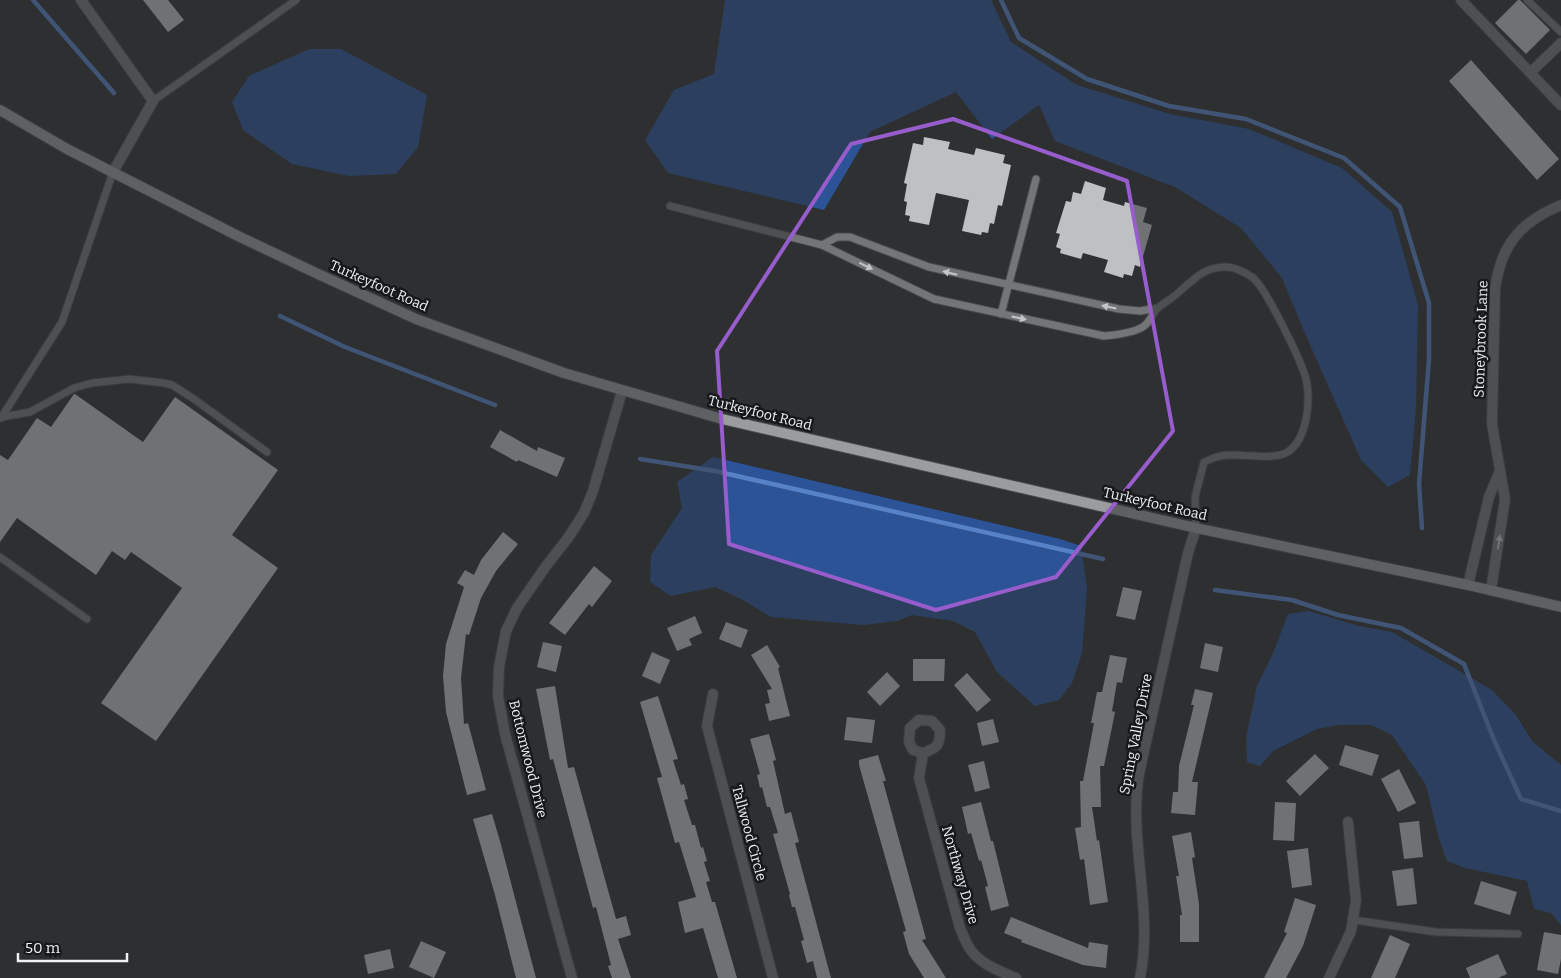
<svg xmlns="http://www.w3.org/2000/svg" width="1561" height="978" font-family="Bitter,serif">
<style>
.forest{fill:#2b5395}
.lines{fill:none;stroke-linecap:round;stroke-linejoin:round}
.stream{stroke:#5782c7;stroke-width:4.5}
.building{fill:#bec0c3}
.service-casing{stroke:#494b4d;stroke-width:9}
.minor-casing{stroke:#494b4d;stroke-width:12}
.secondary-casing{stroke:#494b4d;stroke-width:12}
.service{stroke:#747576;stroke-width:7}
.minor{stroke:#747576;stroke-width:10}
.secondary{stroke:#9b9c9e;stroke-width:10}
.oneway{fill:#c4c5c7}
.marked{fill:none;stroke:#985dcc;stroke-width:4;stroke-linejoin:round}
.labels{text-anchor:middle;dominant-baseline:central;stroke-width:5;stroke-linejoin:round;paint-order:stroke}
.street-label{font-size:14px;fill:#eff0f2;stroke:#171819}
</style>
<rect width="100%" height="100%" fill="#2e3032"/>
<!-- forest -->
<path class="forest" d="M 725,0 L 991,0 L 1011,42 L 1077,85 L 1170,114 L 1249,129 L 1342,168 L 1392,212 L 1418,305 L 1416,407 L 1410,475 L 1388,487 L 1361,460 L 1303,329 L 1282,278 L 1241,228 L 1175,187 L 1055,141 L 1039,105 L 992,139 L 956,92 L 870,132 L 824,210 L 668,173 L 645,140 L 674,90 L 714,74 Z
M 309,49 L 341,49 L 427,95 L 418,147 L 396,174 L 349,176 L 292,164 L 243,130 L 232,102 L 249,76 Z
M 713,457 L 1060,539 L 1081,546 L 1087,589 L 1082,653 L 1072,683 L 1059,700 L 1035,706 L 997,672 L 975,632 L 953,621 L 912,615 L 897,621 L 864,625 L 771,617 L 741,599 L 715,587 L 671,596 L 650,582 L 651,555 L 682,508 L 677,482 Z
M 1309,611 L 1359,626 L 1392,632 L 1492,690 L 1516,715 L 1532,741 L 1561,765 L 1561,925 L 1551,913 L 1534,909 L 1527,881 L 1465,868 L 1447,861 L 1439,839 L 1426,785 L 1392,735 L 1371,725 L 1338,725 L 1317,729 L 1273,751 L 1260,766 L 1247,762 L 1246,738 L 1257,686 L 1274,651 L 1288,614 Z"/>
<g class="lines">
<!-- stream -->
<path class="stream" d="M 33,0 L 114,93
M 1001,0 L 1019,38 L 1087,79 L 1169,106 L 1246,119 L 1344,158 L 1400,207 L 1429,303 L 1429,359 L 1419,484 L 1422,528
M 280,316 L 345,347 L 495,405
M 640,459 L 715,471 L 1103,559
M 1215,590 L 1292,600 L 1338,615 L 1401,628 L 1464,664 L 1494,740 L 1521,799 L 1561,811"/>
</g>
<!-- building -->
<path class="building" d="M 143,0 L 168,0 L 184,20 L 168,32 Z
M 1518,0 L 1520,0 L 1550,30 L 1526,54 L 1495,23 Z
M 1471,60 L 1559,159 L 1537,180 L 1449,81 Z
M 924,137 L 950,142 L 948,149 L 974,155 L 976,148 L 1005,155 L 1003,163 L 1011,165 L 1002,206 L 998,205 L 994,224 L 990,223 L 988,233 L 982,232 L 981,235 L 962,231 L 969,200 L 936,193 L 929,225 L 909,221 L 910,216 L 905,215 L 907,202 L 904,201 L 907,184 L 904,183 L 913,143 L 923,145 Z
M 1085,181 L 1106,188 L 1103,200 L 1124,206 L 1125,202 L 1147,208 L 1143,222 L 1152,225 L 1140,267 L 1135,265 L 1132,276 L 1124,274 L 1123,278 L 1104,272 L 1108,260 L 1083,253 L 1081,259 L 1060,253 L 1061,249 L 1056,247 L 1060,234 L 1056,233 L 1066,201 L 1071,202 L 1073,192 L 1081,194 Z
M 74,394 L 75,394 L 143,442 L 175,397 L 278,470 L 232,535 L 278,568 L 156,741 L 101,703 L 182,588 L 131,552 L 125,560 L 112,551 L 96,575 L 17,518 L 0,542 L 0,455 L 8,460 L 37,418 L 51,427 Z
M 500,430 L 537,451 L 538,447 L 565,458 L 557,477 L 518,460 L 517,462 L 490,447 Z
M 503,532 L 518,544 L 496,571 L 481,598 L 469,635 L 466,634 L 461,678 L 464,724 L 468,723 L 486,790 L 467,795 L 446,712 L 443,676 L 446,644 L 464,587 L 457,583 L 465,570 L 474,575 L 481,560 Z
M 594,566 L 612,581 L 592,607 L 589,604 L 565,635 L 549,623 Z
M 1123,587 L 1142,591 L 1135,620 L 1116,616 Z
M 695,616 L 702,633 L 689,639 L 692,645 L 677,651 L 667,628 Z
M 726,622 L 748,630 L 741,648 L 719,639 Z
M 543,642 L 562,646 L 556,672 L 537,667 Z
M 1205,643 L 1223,647 L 1218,672 L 1200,668 Z
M 767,645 L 780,667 L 778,668 L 790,716 L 769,721 L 765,704 L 770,703 L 767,690 L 772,689 L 751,655 Z
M 652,652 L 670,660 L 660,684 L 642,676 Z
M 1110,655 L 1127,658 L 1122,683 L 1117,682 L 1112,711 L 1115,712 L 1112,727 L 1104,766 L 1100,766 L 1101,807 L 1092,807 L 1097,841 L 1099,840 L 1108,902 L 1090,905 L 1084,859 L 1080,860 L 1075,828 L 1081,827 L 1080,781 L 1083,781 L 1094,723 L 1091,723 L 1097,692 L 1102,692 Z
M 913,659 L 945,659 L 944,681 L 913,681 Z
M 887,672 L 900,686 L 880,706 L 867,692 Z
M 967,673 L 991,700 L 977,712 L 954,685 Z
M 555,686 L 568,768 L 574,767 L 616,919 L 626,916 L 631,935 L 618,939 L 631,978 L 612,978 L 608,966 L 611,965 L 596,907 L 593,908 L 553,759 L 550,760 L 536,689 Z
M 1195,689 L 1213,693 L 1192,782 L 1198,782 L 1195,815 L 1171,813 L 1173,792 L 1178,792 L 1179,766 L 1194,705 L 1191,705 Z
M 658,696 L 678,759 L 673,760 L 681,785 L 684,784 L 688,799 L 684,800 L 692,825 L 695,825 L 701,848 L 703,847 L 707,861 L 704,862 L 710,881 L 706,882 L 712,902 L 715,902 L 737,978 L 718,978 L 703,928 L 685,933 L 678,902 L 696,897 L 679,842 L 675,843 L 657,778 L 662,777 L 640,702 Z
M 847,717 L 875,720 L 872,743 L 844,740 Z
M 993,719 L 999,742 L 982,746 L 977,723 Z
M 769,734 L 776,760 L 773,761 L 785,814 L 791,812 L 799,842 L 795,843 L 831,978 L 817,978 L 813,961 L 807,963 L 801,941 L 804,940 L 795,907 L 792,907 L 789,895 L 790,894 L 773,834 L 778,833 L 770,807 L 767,807 L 762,787 L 760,788 L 757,775 L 760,774 L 750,739 Z
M 1345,745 L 1379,755 L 1372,776 L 1339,765 Z
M 1315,754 L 1329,768 L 1300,796 L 1286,781 Z
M 878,755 L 886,781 L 883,781 L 926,939 L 922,940 L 946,978 L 924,978 L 909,954 L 903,932 L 906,931 L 859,765 L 859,760 Z
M 984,761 L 990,788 L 975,792 L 968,765 Z
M 1399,769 L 1416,803 L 1398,812 L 1381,779 Z
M 981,802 L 991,841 L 993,841 L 1009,906 L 991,911 L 985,887 L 988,886 L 981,860 L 979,861 L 971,833 L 968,834 L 962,807 Z
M 1275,802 L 1296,803 L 1294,841 L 1273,840 Z
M 492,814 L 500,841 L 536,978 L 516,978 L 495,895 L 473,819 Z
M 1419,821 L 1423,857 L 1404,859 L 1399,823 Z
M 1191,832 L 1195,857 L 1192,858 L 1199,904 L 1199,942 L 1180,942 L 1180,915 L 1182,915 L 1176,876 L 1179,876 L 1172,836 Z
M 1308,848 L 1312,885 L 1292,888 L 1287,851 Z
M 1413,868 L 1417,904 L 1397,906 L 1392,871 Z
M 1481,881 L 1517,892 L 1510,915 L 1474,904 Z
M 1295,898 L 1316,905 L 1303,946 L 1286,978 L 1264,978 L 1287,933 L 1284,932 Z
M 1011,917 L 1088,948 L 1089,942 L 1108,945 L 1106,968 L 1083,965 L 1021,942 L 1022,940 L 1004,933 Z
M 1544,932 L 1561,935 L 1561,959 L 1558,974 L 1537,970 Z
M 1390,935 L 1410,944 L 1395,978 L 1371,978 Z
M 421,941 L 446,952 L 434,978 L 409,967 Z
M 390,949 L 394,968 L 368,974 L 364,955 Z
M 1498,954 L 1507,974 L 1498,978 L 1470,978 L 1466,968 Z"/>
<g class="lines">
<!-- service casing -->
<g class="service-casing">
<path id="service" d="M 1527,0 L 1561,32
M 153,101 L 296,0
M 670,206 L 822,245 L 934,299 L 1104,336 C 1115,335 1135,333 1144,326 C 1150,322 1152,313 1158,308 C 1162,304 1168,301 1173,297 C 1191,283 1202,266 1227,267 C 1234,267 1246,273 1252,277 C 1265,286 1305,367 1307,384 C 1310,403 1307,438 1289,451 C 1276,461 1246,454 1230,455 C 1220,455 1213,458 1204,462 L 1195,497 L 1196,528
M 822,245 L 837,237 L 850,237 L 929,267 L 1119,309 L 1140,311 L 1158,308
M 1001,314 L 1036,179
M 2,417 L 30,412 L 74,388 L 92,383 L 129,379 L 164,383 L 172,385 L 194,399 L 267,452
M 1,418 L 62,322 L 113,172
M 0,557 L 87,619
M 1354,920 L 1436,932 L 1518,934"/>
</g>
<!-- minor casing -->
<g class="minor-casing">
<path id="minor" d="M 81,0 L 153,101 L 113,172
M 1461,0 L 1561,105
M 1531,72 L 1561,43
M 1468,585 L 1489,497 L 1499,473
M 1491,590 L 1505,499 L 1492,424 L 1495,289 C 1501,245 1520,222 1561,205
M 713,694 L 707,726 L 773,978
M 919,720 L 932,721 L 940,730 C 940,746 937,748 923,753 L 913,750 L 909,742 L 910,728 Z
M 923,753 L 919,778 L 960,928 C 963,935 966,943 970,949 C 981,965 1000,971 1016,978
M 572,978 L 505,734 L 498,696 L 499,667 L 506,631 L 517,608 L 546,566 L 568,538 L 584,513 L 593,491 L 622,391
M 1140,978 C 1154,910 1128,842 1139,774 L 1188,553 L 1196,528
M 1329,978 L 1351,931 L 1356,901 L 1348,822"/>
</g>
<!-- secondary casing -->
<g class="secondary-casing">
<path id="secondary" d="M 0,110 L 67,149 L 238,236 L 318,274 L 416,319 L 564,373 L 722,419 L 1196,528 L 1468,585 L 1561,607"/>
</g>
<!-- service -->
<use href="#service" class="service"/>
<!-- minor -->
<use href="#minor" class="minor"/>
<!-- secondary -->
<use href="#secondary" class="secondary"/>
</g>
<!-- one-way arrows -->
<defs><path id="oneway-solid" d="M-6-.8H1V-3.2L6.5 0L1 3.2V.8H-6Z" transform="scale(1.25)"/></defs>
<g class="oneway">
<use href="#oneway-solid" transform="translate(866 266) rotate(26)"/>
<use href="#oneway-solid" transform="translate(950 273) rotate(-166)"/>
<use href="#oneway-solid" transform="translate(1109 307) rotate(-168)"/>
<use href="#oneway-solid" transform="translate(1019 318) rotate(12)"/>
<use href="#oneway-solid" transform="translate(1499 542) rotate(-81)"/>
</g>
<!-- marked area -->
<path d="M0 0H1561V978H0ZM 953,119 L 1127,181 L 1173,431 L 1056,577 L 936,610 L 729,544 L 717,351 L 851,144 Z" fill="#2e3032" fill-opacity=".55" fill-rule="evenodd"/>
<path class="marked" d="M 953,119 L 1127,181 L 1173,431 L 1056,577 L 936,610 L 729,544 L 717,351 L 851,144 Z"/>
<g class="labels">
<!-- street labels -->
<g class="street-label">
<text transform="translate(379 286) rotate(24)">Turkeyfoot Road</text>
<text transform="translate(1481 339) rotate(-88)">Stoneybrook Lane</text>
<text transform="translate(760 413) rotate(14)">Turkeyfoot Road</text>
<text transform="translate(1155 504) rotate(13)">Turkeyfoot Road</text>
<text transform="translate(1136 734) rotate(-79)">Spring Valley Drive</text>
<text transform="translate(528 759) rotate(76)">Bottomwood Drive</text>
<text transform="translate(749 833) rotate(75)">Tallwood Circle</text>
<text transform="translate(960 875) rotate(74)">Northway Drive</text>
</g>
</g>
<!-- scale -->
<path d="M18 953v8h109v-8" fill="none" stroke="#eff0f2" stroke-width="2.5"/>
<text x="25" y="953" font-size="15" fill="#eff0f2" stroke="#171819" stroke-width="4" paint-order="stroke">50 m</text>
</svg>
